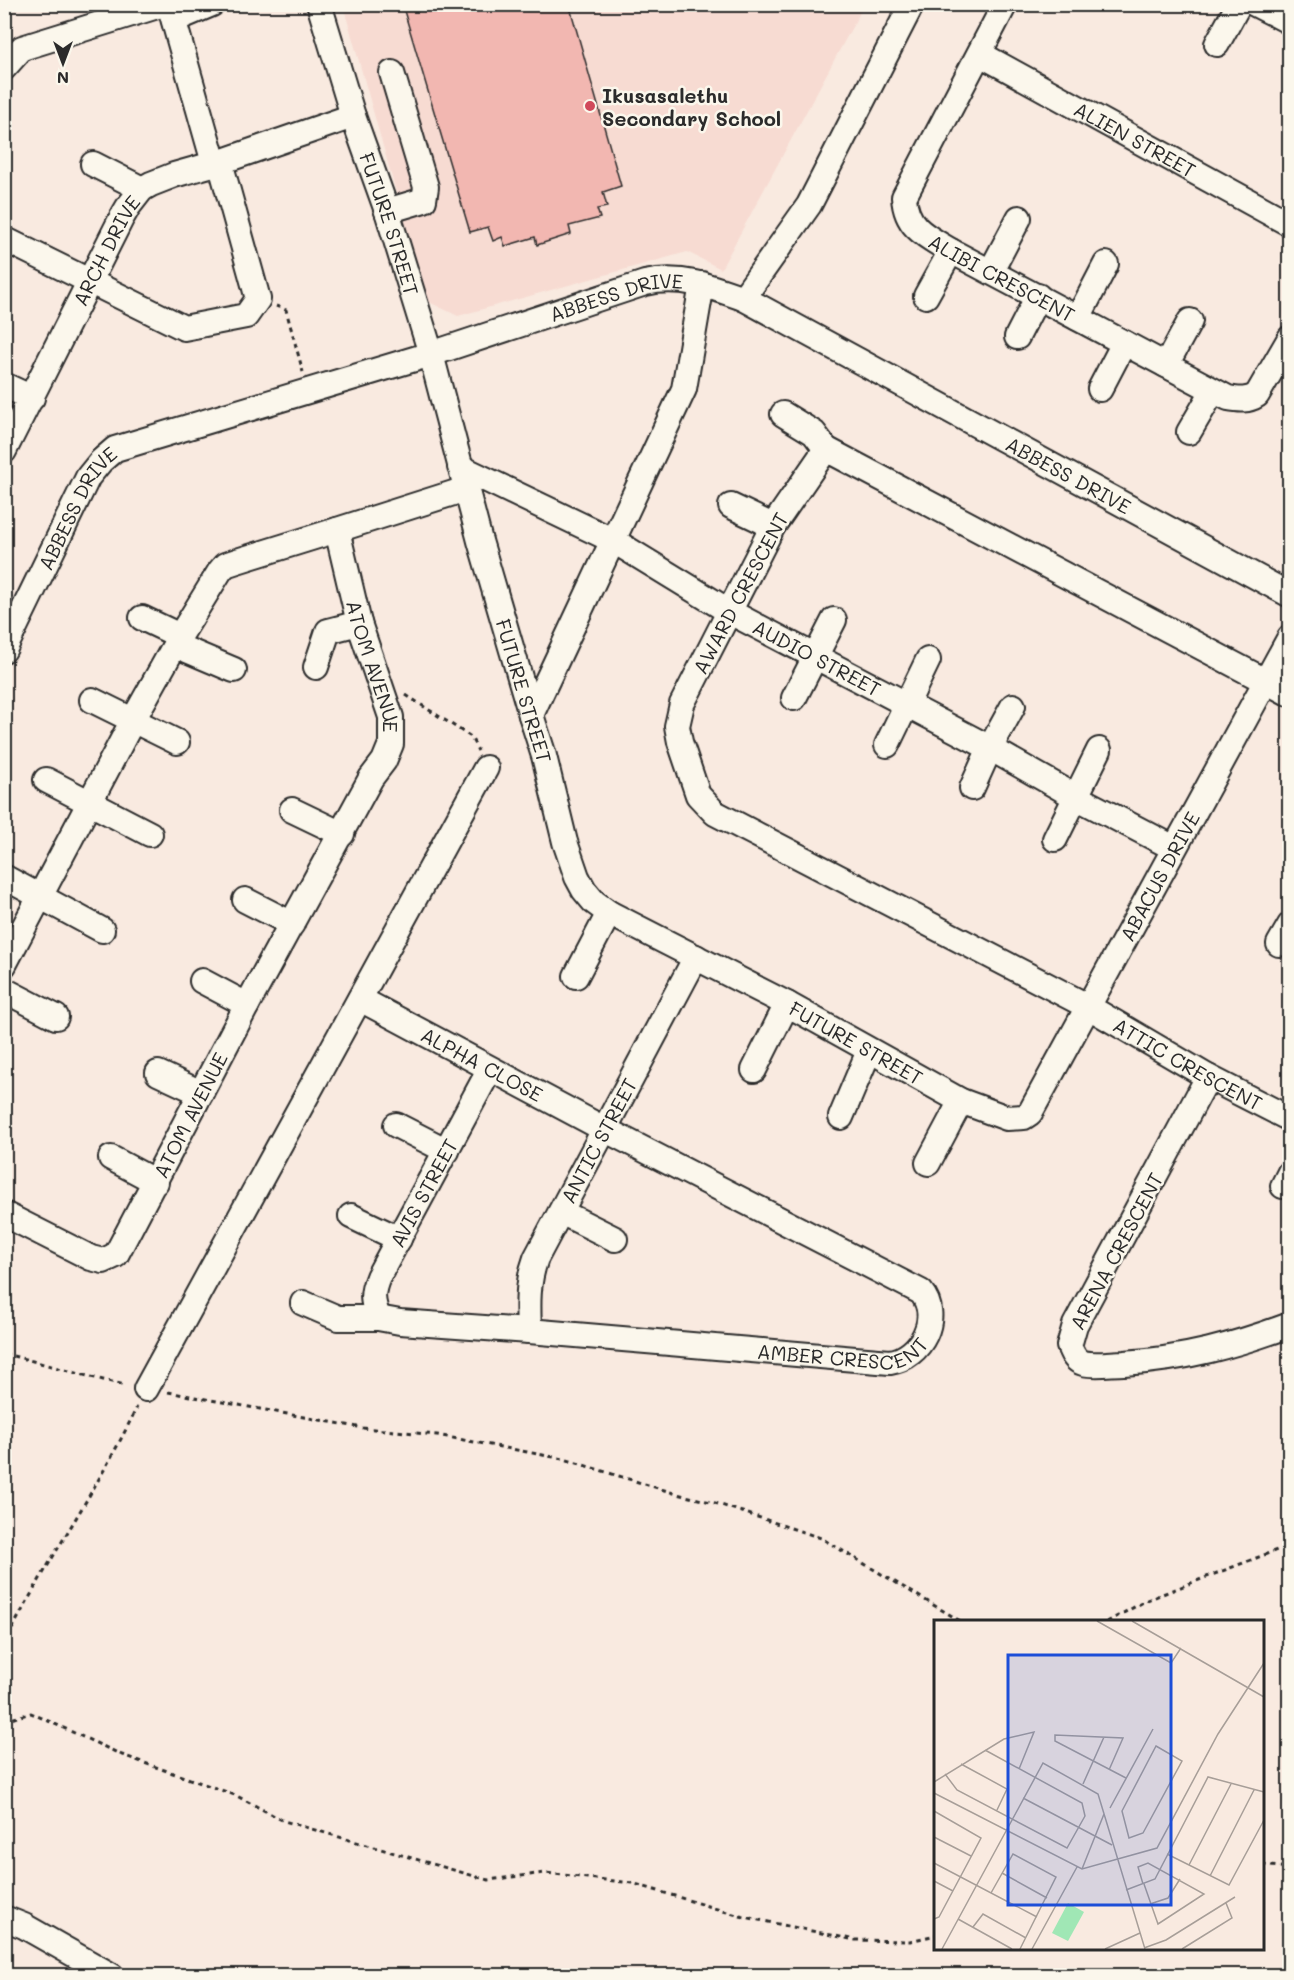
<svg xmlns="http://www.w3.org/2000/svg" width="1294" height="1980" font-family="Mali,sans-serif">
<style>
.built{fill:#f7dbd2}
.building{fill:#f2b7b1;stroke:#2b2b2b;stroke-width:1.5}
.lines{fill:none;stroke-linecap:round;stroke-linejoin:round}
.minor-casing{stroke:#2b2b2b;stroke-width:28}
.path{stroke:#2b2b2b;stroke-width:3;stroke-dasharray:4.5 4.5;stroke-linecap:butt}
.minor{stroke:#fbf7ec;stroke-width:24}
.poi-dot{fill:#d1495b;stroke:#fbf7ec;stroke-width:2}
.labels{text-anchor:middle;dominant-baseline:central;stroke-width:5;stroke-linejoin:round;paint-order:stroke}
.poi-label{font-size:20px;font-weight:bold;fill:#2b2b2b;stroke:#fbf7ec;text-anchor:start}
.street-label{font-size:20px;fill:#2b2b2b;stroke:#fbf7ec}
.inset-road{fill:none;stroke:#a79e98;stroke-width:1.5}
.view{fill:#1d4ed8;fill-opacity:0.15;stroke:#1d4ed8;stroke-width:3}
.inset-edge{fill:none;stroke:#2b2b2b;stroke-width:3}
</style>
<rect width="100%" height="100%" fill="#f9eae0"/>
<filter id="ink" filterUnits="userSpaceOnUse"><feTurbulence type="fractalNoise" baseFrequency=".0167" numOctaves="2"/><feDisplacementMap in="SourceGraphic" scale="12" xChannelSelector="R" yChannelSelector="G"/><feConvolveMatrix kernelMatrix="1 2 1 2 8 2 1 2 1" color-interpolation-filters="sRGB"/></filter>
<g filter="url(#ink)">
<!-- built -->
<path class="built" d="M 343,5 L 864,5 L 721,269 L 687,252 L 458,316 L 427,301 Z"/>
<!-- building -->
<path class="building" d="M 402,4 L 569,4 L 621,186 L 603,192 L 607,207 L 597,209 L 600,218 L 569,226 L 571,234 L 537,245 L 535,237 L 505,246 L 502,237 L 493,241 L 488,227 L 470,232 Z"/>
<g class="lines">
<!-- minor casing -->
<g class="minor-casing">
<g id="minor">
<path d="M 169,4 L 214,163"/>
<path id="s1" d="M 319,4 L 353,116 L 387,211 L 431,354 L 480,541 L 531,715 L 544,756 L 565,842 L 577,877 L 584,890 L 594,902 L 609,913 L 787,1004 L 961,1101 L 1007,1118 L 1024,1117 L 1030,1113 L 1290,637"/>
<path id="s2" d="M 1005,4 L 904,197 C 906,228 926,236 951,251 L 1228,398 C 1239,400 1248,401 1257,395 L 1290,338"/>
<path d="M 1255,4 L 1290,22"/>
<path d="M 174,20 L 212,4"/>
<path d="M 1217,44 L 1239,4"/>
<path id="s3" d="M 980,54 L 1290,224"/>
<path d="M 4,68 L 22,48 L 164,4"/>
<path d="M 93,164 L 142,189"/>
<path d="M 387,211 L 424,200 L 426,187 L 392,73"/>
<path d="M 4,239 L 184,328 L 246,316 L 258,299 L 220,162"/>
<path d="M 991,271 L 1019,218"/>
<path d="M 926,296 L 951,251"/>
<path d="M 743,298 L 809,205 L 912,4"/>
<path d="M 1078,318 L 1106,264"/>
<path d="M 1017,337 L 1038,296"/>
<path d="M 1166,365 L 1190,321"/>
<path d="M 4,385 L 32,398"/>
<path d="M 1100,389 L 1124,343"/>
<path d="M 783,414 L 814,433 L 826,449"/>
<path d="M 1189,432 L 1213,391"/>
<path id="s4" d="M 4,451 L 121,219 L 128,207 L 142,189 L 151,184 L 174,175 L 220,162 L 353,116"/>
<path id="s5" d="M 460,467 L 614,541 L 730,612 L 990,748 L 1076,797 L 1174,848"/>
<path d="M 731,506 L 773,526"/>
<path d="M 337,530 L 466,489"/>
<path d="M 142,618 L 180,636"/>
<path d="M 175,645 L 234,670"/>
<path id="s6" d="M 4,650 L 88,477 L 101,461 L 115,449 L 431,354 L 645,283 C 680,275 710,286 743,298 L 1290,595"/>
<path d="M 316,667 L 328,631 L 359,623"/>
<path id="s7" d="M 1290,694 L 826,449 L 773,526 L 682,704 L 677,726 L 680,742 L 698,795 L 715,813 L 1087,1006 L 1208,1077 L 1290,1119"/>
<path d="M 794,698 L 834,620"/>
<path d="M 92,700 L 177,742"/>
<path d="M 531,715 L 684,389 L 702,284"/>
<path d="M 887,745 L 928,660"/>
<path d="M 46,780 L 150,834"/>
<path d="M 972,788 L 990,748 L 1013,706"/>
<path d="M 292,810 L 342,834"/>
<path d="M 1055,839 L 1099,750"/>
<path d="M 4,877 L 102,930"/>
<path d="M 245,900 L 292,924"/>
<path d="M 1279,944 L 1290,925"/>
<path id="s8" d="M 4,965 L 133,720 L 180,636 L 220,571 L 225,565 L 237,561 L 337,530 L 359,623 L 391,717 L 391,744 L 384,761 L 371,778 L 247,1005 L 116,1255 L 103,1261 L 91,1258 L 4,1214"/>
<path d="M 576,976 L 609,913"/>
<path d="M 202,981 L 247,1005"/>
<path d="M 4,990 L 56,1017"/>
<path d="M 754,1070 L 787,1004"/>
<path d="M 158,1073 L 201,1093"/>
<path d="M 1208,1077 L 1075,1325 L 1069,1346 C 1072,1353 1075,1361 1083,1363 C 1095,1366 1112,1363 1124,1363 C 1185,1359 1233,1346 1290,1325"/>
<path d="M 841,1117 L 869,1051"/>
<path d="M 396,1125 L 447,1151"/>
<path d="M 111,1158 L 156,1182"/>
<path d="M 928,1163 L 961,1101"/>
<path d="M 1283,1186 L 1290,1172"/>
<path d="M 561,1212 L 615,1239"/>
<path d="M 351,1216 L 399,1239"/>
<path id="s9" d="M 303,1303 L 338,1318 L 378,1318 L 400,1322 L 529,1331 L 890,1362 C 921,1358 942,1317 921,1292 L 604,1129 L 360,999"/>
<path id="s10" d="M 378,1318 C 372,1300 371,1294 378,1277 L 490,1069"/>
<path id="s11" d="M 529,1331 C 528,1305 527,1282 536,1258 L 696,957"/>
<path d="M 146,1389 L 486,768"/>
<path d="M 4,1918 L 24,1926 L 112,1976"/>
</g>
</g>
<!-- path -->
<path class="path" d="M 276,306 L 286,310 L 303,372
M 406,695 L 471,737 L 478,751
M 4,1354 C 45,1363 85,1377 126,1385
M 168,1392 L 363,1428 L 437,1435 L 564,1459 L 677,1494 L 715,1503 L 821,1538 L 962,1622
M 1107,1622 L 1147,1600 L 1290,1545
M 4,1645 C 45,1563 98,1489 137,1407
M 4,1721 L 31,1713 L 122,1755 L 235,1795 L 284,1821 L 488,1880 L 545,1873 L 632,1883 L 740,1916 L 855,1940 L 910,1941 L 936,1935
M 1262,1865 L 1290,1868"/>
<!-- minor -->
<use href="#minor" class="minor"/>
</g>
</g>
<!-- markers -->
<circle class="poi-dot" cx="590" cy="106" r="6"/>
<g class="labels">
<!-- poi labels -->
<g class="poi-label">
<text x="602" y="95">Ikusasalethu<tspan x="602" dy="23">Secondary School</tspan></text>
</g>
<!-- street labels -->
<g class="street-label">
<text stroke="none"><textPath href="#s3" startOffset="177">ALIEN STREET</textPath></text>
<text stroke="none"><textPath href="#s1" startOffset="231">FUTURE STREET</textPath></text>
<text stroke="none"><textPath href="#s4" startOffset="225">ARCH DRIVE</textPath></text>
<text stroke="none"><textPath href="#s2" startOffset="351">ALIBI CRESCENT</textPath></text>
<text stroke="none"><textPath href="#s6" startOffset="756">ABBESS DRIVE</textPath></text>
<text stroke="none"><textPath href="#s6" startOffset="1258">ABBESS DRIVE</textPath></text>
<text stroke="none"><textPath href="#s6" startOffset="160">ABBESS DRIVE</textPath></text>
<text transform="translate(740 593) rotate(-62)">AWARD CRESCENT</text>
<text stroke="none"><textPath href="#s5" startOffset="405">AUDIO STREET</textPath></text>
<text stroke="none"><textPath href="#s8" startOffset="716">ATOM AVENUE</textPath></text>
<text stroke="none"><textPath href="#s1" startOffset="717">FUTURE STREET</textPath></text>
<text stroke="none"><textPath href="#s1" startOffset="1702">ABACUS DRIVE</textPath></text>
<text stroke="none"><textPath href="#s1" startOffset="1239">FUTURE STREET</textPath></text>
<text stroke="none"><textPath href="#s7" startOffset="1473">ATTIC CRESCENT</textPath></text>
<text transform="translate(482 1064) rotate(28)">ALPHA CLOSE</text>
<text transform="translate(190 1115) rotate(-63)">ATOM AVENUE</text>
<text stroke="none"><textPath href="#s11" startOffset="207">ANTIC STREET</textPath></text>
<text stroke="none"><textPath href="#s10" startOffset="138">AVIS STREET</textPath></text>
<text transform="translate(1116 1251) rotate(-62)">ARENA CRESCENT</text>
<text stroke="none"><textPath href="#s9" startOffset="546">AMBER CRESCENT</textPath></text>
</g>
</g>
<!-- overview -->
<g transform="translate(934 1620)">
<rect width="330" height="330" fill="#f9eae0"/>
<path d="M 134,283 L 150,292 L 134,321 L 118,313 Z" fill="#a0e7b5"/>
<path class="inset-road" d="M 163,1 L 237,43 L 247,28M 198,1 L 330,77M 222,126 L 248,141 L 209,213 L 195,218 L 188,191 ZM 27,144 L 73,169 L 63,190M 175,150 L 189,118 L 121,115 L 121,121 L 192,158M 11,154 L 23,170 L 133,228 L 151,196 L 148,183 L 51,130M 0,162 L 70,119 L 100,112 L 85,149M 149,164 L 170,117M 0,173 L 148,249 L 223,228 L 284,114 L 330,43M 89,178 L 178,225M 176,188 L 219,109M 0,191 L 47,218 L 5,297 L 0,299M 0,217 L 37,236M 233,234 L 295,265 L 330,200M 0,243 L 103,297M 255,245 L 297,164M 148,249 L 170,194M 68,253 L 113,278M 276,256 L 320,170M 0,261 L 19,271M 209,264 L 204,247 L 214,243 L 270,274 L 224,304 L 210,264M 192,270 L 221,259 L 274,157 L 330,172M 57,273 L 79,234 L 122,257 L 86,329M 216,284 L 234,278 L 246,259M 24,299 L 78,329M 39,307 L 49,294 L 92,318M 210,328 L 232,320 L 301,277M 8,329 L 109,143 L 164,174 L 211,329M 98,329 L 143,247M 171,329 L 206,313M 248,329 L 298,298 L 292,283"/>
<path class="view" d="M 74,35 L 237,35 L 237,285 L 74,285 Z"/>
<rect width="330" height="330" class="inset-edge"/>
</g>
<!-- margin -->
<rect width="1294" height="1980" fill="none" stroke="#fbf7ec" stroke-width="24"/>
<rect x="12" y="12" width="1270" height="1956" fill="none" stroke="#2b2b2b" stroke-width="2" filter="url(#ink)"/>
<!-- north arrow -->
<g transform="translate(63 63) rotate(180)" stroke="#fbf7ec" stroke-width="4.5" paint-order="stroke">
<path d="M0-4.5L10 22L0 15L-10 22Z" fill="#2b2b2b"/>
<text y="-9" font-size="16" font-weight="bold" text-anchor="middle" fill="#2b2b2b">N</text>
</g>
</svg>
